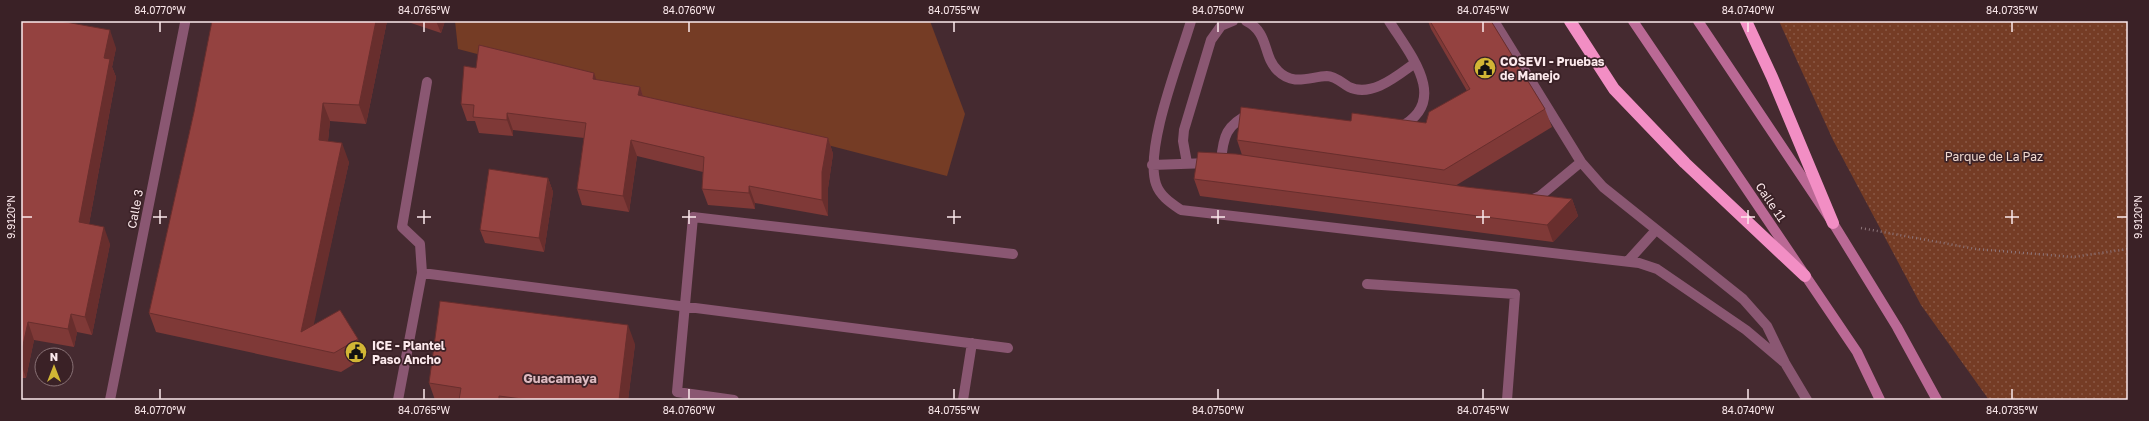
<svg xmlns="http://www.w3.org/2000/svg" width="2149" height="421" font-family="'Golos Text',sans-serif">
<style>
.green{fill:#753c25}
.park{fill:url(#park-dots)}
.lines{fill:none;stroke-linecap:round;stroke-linejoin:round}
.path{stroke:#8d757a;stroke-width:2.5;stroke-dasharray:1 3;stroke-linecap:butt}
.lane{stroke:#8a5772;stroke-width:10}
.street{stroke:#8a5772;stroke-width:10}
.secondary{stroke:#ba6995;stroke-width:10}
.highway{stroke:#f28ec4;stroke-width:12}
.wall{fill:#7f3937}
.shaded-wall{fill:#682e2d}
.building{fill:#944240;stroke:#682e2d}
.ticks{fill:none;stroke:#fce9ec;stroke-width:1.5}
.labels{text-anchor:middle;dominant-baseline:central;stroke-width:3.5;stroke-linejoin:round;paint-order:stroke}
.poi-label{font-size:12px;font-weight:bold;fill:#fce9ec;stroke:#3a2126;text-anchor:start}
.park-label{font-size:12px;fill:#f0d9d0;stroke:#3a2126}
.street-label{font-size:12px;fill:#fce9ec;stroke:#3a2126}
.neighbourhood-label{font-size:13px;font-weight:bold;fill:#ddbac0;stroke:#3a2126}
.neatline{fill:none;stroke:#fce9ec;stroke-width:1.5}
.ticks-label{font-size:10px;text-anchor:middle;fill:#fce9ec}
</style>
<defs>
<pattern id="park-dots" width="8" height="8" patternUnits="userSpaceOnUse"><rect width="8" height="8" fill="#753c25"/><path d="M2 2h.1M6 6h.1" fill="none" stroke="#8a5845" stroke-width="1.8" stroke-linecap="round"/></pattern>
</defs>
<rect width="100%" height="100%" fill="#452a30"/>
<!-- green -->
<path class="green" d="M 455,21 L 930,21 L 965,114 L 947,176 L 458,49 Z"/>
<!-- park -->
<path class="park" d="M 1779,21 L 2128,21 L 2128,400 L 1989,400 L 1921,305 L 1833,140 Z"/>
<g class="lines">
<!-- path -->
<path class="path" d="M 1861,228 L 1976,249 L 2073,257 L 2128,249"/>
<!-- lane -->
<path class="lane" d="M 1191,21 C 1180,59 1144,148 1156,184 C 1160,196 1171,203 1181,210 L 1639,263 L 1657,269 L 1746,330 L 1785,363
M 1246,21 C 1270,33 1262,56 1278,71 C 1293,86 1309,77 1327,76 C 1335,76 1342,83 1349,87 C 1372,98 1398,75 1415,63
M 1389,21 C 1409,53 1451,101 1400,127
M 1494,21 L 1581,162 L 1603,187 L 1743,299 L 1767,326 L 1785,363 L 1807,400
M 1187,163 L 1183,141 L 1184,130 L 1211,40 L 1221,26 L 1233,21
M 1225,163 L 1221,162 C 1223,136 1226,125 1251,113
M 1152,165 L 1209,163
M 1528,201 L 1540,196 L 1581,162
M 1628,261 L 1656,230
M 422,273 L 1008,348
M 1367,284 L 1515,294 L 1507,400
M 398,400 L 422,273 L 420,244 L 402,227 L 427,82
M 734,400 L 677,392 L 693,217 L 1013,254
M 963,400 L 972,343"/>
<!-- street -->
<path class="street" d="M 110,400 L 185,23"/>
<!-- secondary -->
<path class="secondary" d="M 1633,21 L 1857,352 L 1880,400
M 1698,21 L 1833,223 L 1897,327 L 1937,400"/>
<!-- highway -->
<path class="highway" d="M 1570,21 L 1614,89 L 1685,163 L 1805,276
M 1746,21 L 1772,77 L 1833,223"/>
</g>
<!-- wall -->
<path class="wall" d="M 387,21 L 366,124 L 330,121 L 328,141 L 349,162 L 313,325 L 358,339 L 364,358 L 341,372 L 156,332 L 149,313 L 194,112 Z
M 405,21 L 445,21 L 441,33 Z
M 1428,21 L 1491,21 L 1545,109 L 1552,127 L 1455,186 L 1572,199 L 1578,216 L 1553,242 L 1200,196 L 1194,179 L 1242,155 L 1237,140 L 1351,121 L 1426,123 L 1467,91 L 1431,29 Z
M 21,23 L 116,48 L 112,67 L 116,77 L 89,224 L 110,244 L 92,335 L 77,332 L 74,347 L 34,340 L 26,378 L 21,378 Z
M 596,80 L 640,87 L 643,96 L 828,138 L 833,154 L 828,188 L 828,216 L 755,203 L 755,209 L 708,205 L 702,189 L 703,172 L 637,156 L 629,212 L 582,205 L 577,189 L 584,138 L 513,130 L 513,136 L 479,133 L 475,121 L 467,121 L 461,104 Z
M 548,178 L 553,192 L 544,252 L 485,243 L 480,230 Z
M 635,344 L 628,400 L 435,400 L 429,383 Z"/>
<!-- shaded-wall -->
<path class="shaded-wall" d="M 376,21 L 387,21 L 366,124 L 359,105 Z
M 436,21 L 445,21 L 441,33 Z
M 110,30 L 116,48 L 112,67 L 116,77 L 86,240 L 79,222 L 104,58 Z
M 594,73 L 600,90 L 593,79 Z
M 640,87 L 645,103 L 638,95 Z
M 323,103 L 330,121 L 326,159 L 319,140 Z
M 507,113 L 513,130 L 513,136 L 507,120 Z
M 828,138 L 833,154 L 828,188 L 828,216 L 822,200 L 822,172 Z
M 631,140 L 637,156 L 629,212 L 623,196 Z
M 342,143 L 349,162 L 309,347 L 301,332 Z
M 548,178 L 553,192 L 544,252 L 539,238 Z
M 749,186 L 755,203 L 755,209 L 749,193 Z
M 1572,199 L 1578,216 L 1553,242 L 1547,225 Z
M 104,227 L 110,244 L 92,335 L 85,317 Z
M 71,314 L 77,332 L 74,347 L 68,329 Z
M 28,322 L 34,340 L 26,378 L 21,364 L 21,354 Z
M 628,325 L 635,344 L 628,400 L 619,400 Z"/>
<!-- building -->
<path class="building" d="M 21,21 L 60,21 L 110,30 L 104,58 L 110,59 L 79,222 L 104,227 L 85,317 L 71,314 L 68,329 L 28,322 L 21,354 Z
M 212,21 L 376,21 L 359,105 L 323,103 L 319,140 L 342,143 L 301,332 L 340,310 L 358,339 L 334,353 L 149,313 L 194,112 Z
M 1430,21 L 1491,21 L 1545,109 L 1444,170 L 1237,140 L 1241,107 L 1351,121 L 1352,113 L 1426,123 L 1429,112 L 1470,89 Z
M 479,45 L 594,73 L 593,79 L 640,87 L 638,95 L 828,138 L 822,172 L 822,200 L 749,186 L 749,193 L 702,189 L 704,157 L 631,140 L 623,196 L 577,189 L 586,123 L 507,113 L 507,120 L 473,117 L 474,105 L 461,104 L 464,66 L 476,68 Z
M 1198,152 L 1236,154 L 1466,187 L 1572,199 L 1547,225 L 1194,179 Z
M 489,169 L 548,178 L 539,238 L 480,230 Z
M 440,301 L 628,325 L 619,400 L 530,400 L 499,396 L 499,400 L 459,400 L 461,388 L 429,383 Z"/>
<!-- ticks -->
<path class="ticks" d="M 160,22 L 160,32M 424,22 L 424,32M 689,22 L 689,32M 954,22 L 954,32M 1218,22 L 1218,32M 1483,22 L 1483,32M 1748,22 L 1748,32M 2012,22 L 2012,32M 160,210 L 160,224M 424,210 L 424,224M 689,210 L 689,224M 954,210 L 954,224M 1218,210 L 1218,224M 1483,210 L 1483,224M 1748,210 L 1748,224M 2012,210 L 2012,224M 22,217 L 32,217M 153,217 L 167,217M 417,217 L 431,217M 682,217 L 696,217M 947,217 L 961,217M 1211,217 L 1225,217M 1476,217 L 1490,217M 1741,217 L 1755,217M 2005,217 L 2019,217M 2117,217 L 2127,217M 160,389 L 160,399M 424,389 L 424,399M 689,389 L 689,399M 954,389 L 954,399M 1218,389 L 1218,399M 1483,389 L 1483,399M 1748,389 L 1748,399M 2012,389 L 2012,399"/>
<!-- icons -->
<defs>
<g id="civic-disc" transform="scale(1.15)"><circle r="9.5" fill="#d2b635" stroke="#3a2126"/><path d="M-.6-6.5H3V-4.5H.6V-3L4-1V1h2V6H-6V1h2V-1L-.6-3ZM-1.2 2.5V6h2.4V2.5Z" fill="#111"/></g>
</defs>
<g fill-rule="evenodd">
<use href="#civic-disc" x="1485" y="68"/>
<use href="#civic-disc" x="356" y="352"/>
</g>
<g class="labels">
<!-- poi labels -->
<g class="poi-label">
<text x="1500" y="61">COSEVI - Pruebas<tspan x="1500" dy="14">de Manejo</tspan></text>
<text x="372" y="345">ICE - Plantel<tspan x="372" dy="14">Paso Ancho</tspan></text>
</g>
<!-- park labels -->
<g class="park-label">
<text x="1994" y="156">Parque de La Paz</text>
</g>
<!-- street labels -->
<g class="street-label">
<text transform="translate(1771 202) rotate(56)">Calle 11</text>
<text transform="translate(135 209) rotate(-79)">Calle 3</text>
</g>
<!-- neighbourhood labels -->
<g class="neighbourhood-label">
<text x="560" y="378">Guacamaya</text>
</g>
</g>
<!-- border -->
<rect width="2149" height="421" fill="none" stroke="#3a2126" stroke-width="44"/>
<!-- north arrow -->
<g transform="translate(54 367)"><circle r="19" fill="#3a2126" stroke="#887175"/>
<path d="M0-3L7 15L0 10L-7 15Z" fill="#d2b635"/>
<text y="-6" font-size="11" font-weight="bold" text-anchor="middle" fill="#fce9ec">N</text>
</g>
<rect x="22" y="22" width="2105" height="377" class="neatline"/>
<g class="ticks-label">
<text x="160" y="14">84.0770°W</text>
<text x="424" y="14">84.0765°W</text>
<text x="689" y="14">84.0760°W</text>
<text x="954" y="14">84.0755°W</text>
<text x="1218" y="14">84.0750°W</text>
<text x="1483" y="14">84.0745°W</text>
<text x="1748" y="14">84.0740°W</text>
<text x="2012" y="14">84.0735°W</text>
<text transform="translate(11 217) rotate(-90)" y="4">9.9120°N</text>
<text transform="translate(2138 217) rotate(-90)" y="4">9.9120°N</text>
<text x="160" y="414">84.0770°W</text>
<text x="424" y="414">84.0765°W</text>
<text x="689" y="414">84.0760°W</text>
<text x="954" y="414">84.0755°W</text>
<text x="1218" y="414">84.0750°W</text>
<text x="1483" y="414">84.0745°W</text>
<text x="1748" y="414">84.0740°W</text>
<text x="2012" y="414">84.0735°W</text>
</g>
</svg>
